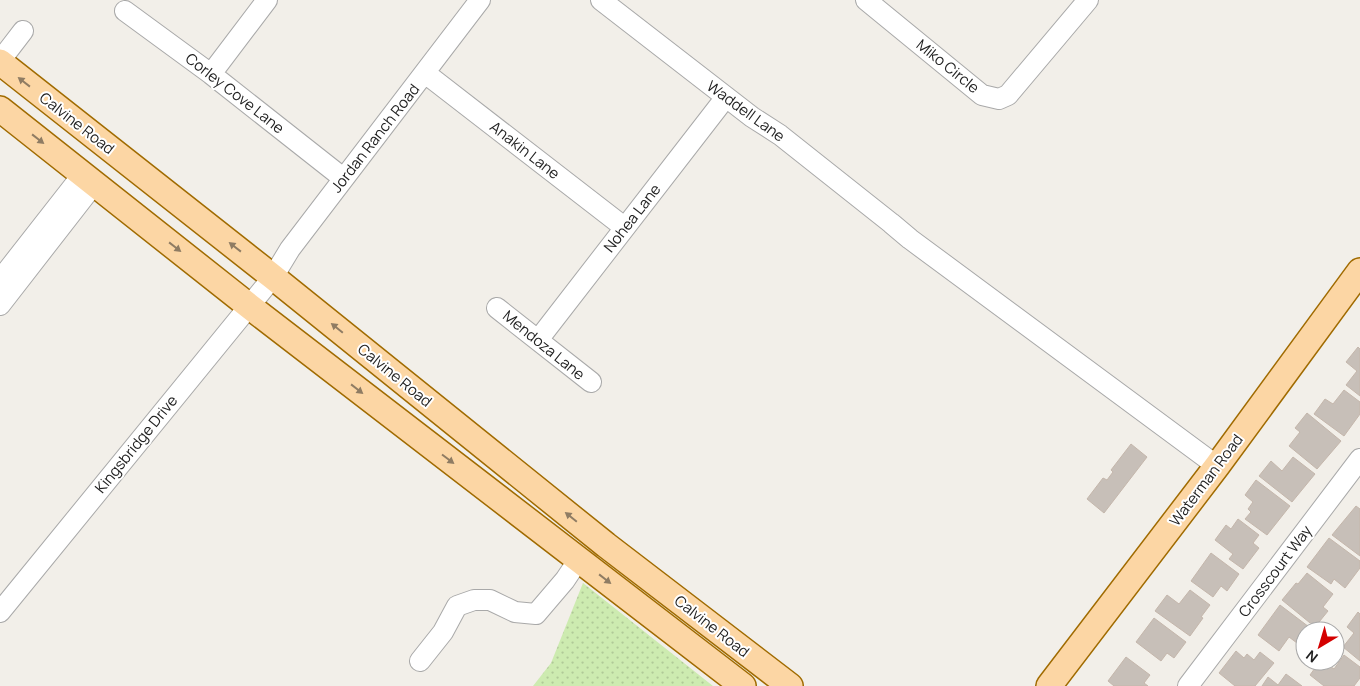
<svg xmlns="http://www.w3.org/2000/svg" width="1360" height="686" font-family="Manrope,sans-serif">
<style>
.grass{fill:url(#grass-dots)}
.building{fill:#c7bfb8;stroke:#c4b6ab}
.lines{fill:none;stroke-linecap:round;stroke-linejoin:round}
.minor-casing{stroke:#a9a9a9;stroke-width:22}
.major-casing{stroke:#a06b00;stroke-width:28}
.minor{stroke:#fff;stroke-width:20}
.major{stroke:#fcd6a4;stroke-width:25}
.oneway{fill:#8f7c63}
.labels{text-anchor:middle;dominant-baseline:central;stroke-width:4;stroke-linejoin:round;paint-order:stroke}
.street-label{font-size:15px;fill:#222;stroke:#fff}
</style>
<defs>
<pattern id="grass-dots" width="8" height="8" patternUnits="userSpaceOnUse" patternTransform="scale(1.25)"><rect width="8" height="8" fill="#cdebb0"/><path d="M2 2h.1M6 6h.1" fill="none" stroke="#b0c997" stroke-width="1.8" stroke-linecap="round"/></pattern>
</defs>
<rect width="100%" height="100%" fill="#f2efe9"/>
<!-- grass -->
<path class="grass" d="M 583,583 L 713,686 L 533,686 L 551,663 Z"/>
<!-- building -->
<path class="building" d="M 1358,347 L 1360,349 L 1360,396 L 1346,385 L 1357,371 L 1346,362 Z
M 1344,390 L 1360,402 L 1360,414 L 1344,436 L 1314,414 L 1325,399 L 1333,404 Z
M 1307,413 L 1341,441 L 1317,469 L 1289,446 L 1300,432 L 1295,428 Z
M 1131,444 L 1147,457 L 1104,513 L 1087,499 L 1103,478 L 1107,480 L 1113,472 L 1111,470 Z
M 1293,457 L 1315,474 L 1292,502 L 1259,476 L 1271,461 L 1282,471 Z
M 1256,480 L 1290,506 L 1267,535 L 1245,519 L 1251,512 L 1248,509 L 1253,502 L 1245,495 Z
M 1356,506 L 1360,509 L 1360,556 L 1332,535 Z
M 1238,519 L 1259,535 L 1253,543 L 1259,548 L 1243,569 L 1229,559 L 1233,554 L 1215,540 L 1226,525 L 1231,529 Z
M 1329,538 L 1360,561 L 1360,568 L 1345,588 L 1334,579 L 1331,584 L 1307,567 Z
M 1211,553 L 1239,574 L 1227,591 L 1221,586 L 1213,597 L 1191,581 Z
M 1307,573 L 1333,594 L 1323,607 L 1328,611 L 1315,627 L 1282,600 L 1296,583 L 1298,584 Z
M 1190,590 L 1210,605 L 1201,617 L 1203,618 L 1190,636 L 1155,611 L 1167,595 L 1179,604 Z
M 1280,605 L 1313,630 L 1305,631 L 1305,641 L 1301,646 L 1289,637 L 1279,651 L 1258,635 Z
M 1358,612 L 1360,614 L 1360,661 L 1343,647 L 1354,633 L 1347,627 Z
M 1154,618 L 1186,642 L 1174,658 L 1167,653 L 1161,661 L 1136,642 Z
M 1236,651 L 1244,658 L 1247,654 L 1254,660 L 1260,652 L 1274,663 L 1255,686 L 1235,686 L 1219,673 Z
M 1344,655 L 1360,667 L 1360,678 L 1354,686 L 1324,686 L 1310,675 L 1320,661 L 1323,661 L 1334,669 Z
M 1126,657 L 1150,675 L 1144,683 L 1148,686 L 1114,686 L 1108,681 Z
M 1286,674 L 1302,686 L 1262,686 L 1268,677 L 1278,685 Z"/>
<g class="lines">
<!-- minor casing -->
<g class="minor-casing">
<path id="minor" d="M 601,0 L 752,117 L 780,135 L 891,223 L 910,239 L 1217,466
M 866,0 L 982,95 L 999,99 L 1008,95 L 1088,0
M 125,11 L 211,74 L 343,178
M 0,61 L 23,31
M 425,73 L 624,227
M 211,74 L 267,0
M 0,280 L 83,174
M 0,305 L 94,184
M 497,308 L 591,382
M 538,340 L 726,97
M 0,612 L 273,277 L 290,249 L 480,0
M 420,661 L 443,632 L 457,606 L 474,600 L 490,600 L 515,612 L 536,614 L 565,580 L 579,559
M 1188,686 L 1360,459"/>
</g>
<!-- major casing -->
<g class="major-casing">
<path id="major" d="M 0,62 L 273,277 L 606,545 L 790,686
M 0,109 L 249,306 L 743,686
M 1049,686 L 1217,466 L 1360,271"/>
</g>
<!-- minor -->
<use href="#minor" class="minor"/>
<!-- major -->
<use href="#major" class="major"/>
</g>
<!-- one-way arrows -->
<defs><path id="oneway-solid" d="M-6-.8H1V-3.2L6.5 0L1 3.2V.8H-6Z" transform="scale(1.25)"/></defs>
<g class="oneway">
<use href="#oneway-solid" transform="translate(24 82) rotate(-142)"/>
<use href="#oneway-solid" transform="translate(38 139) rotate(38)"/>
<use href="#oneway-solid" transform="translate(175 247) rotate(38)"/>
<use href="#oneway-solid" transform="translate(235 247) rotate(-142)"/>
<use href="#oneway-solid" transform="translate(337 328) rotate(-141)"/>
<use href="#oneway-solid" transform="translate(357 389) rotate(38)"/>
<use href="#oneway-solid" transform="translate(448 459) rotate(37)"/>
<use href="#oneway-solid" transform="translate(571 517) rotate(-141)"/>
<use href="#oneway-solid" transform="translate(605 579) rotate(38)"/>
</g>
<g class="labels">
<!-- street labels -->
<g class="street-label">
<text transform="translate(948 66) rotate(39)">Miko Circle</text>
<text transform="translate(235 93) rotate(38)">Corley Cove Lane</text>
<text transform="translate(746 111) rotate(36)">Waddell Lane</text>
<text transform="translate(77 123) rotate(38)">Calvine Road</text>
<text transform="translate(375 138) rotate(-52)">Jordan Ranch Road</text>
<text transform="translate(525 150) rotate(38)">Anakin Lane</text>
<text transform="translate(632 218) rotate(-52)">Nohea Lane</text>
<text transform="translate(544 345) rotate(39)">Mendoza Lane</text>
<text transform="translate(395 375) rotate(39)">Calvine Road</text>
<text transform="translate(136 444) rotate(-51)">Kingsbridge Drive</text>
<text transform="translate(1206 480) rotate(-53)">Waterman Road</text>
<text transform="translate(1275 571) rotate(-53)">Crosscourt Way</text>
<text transform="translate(712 626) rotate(38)">Calvine Road</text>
</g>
</g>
<!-- north arrow -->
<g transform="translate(1320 646) rotate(218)"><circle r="24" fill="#ffffff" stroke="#a7a7a7"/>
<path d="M0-4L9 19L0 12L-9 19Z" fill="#d40000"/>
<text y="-8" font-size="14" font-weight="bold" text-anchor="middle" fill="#222222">N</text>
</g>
</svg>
